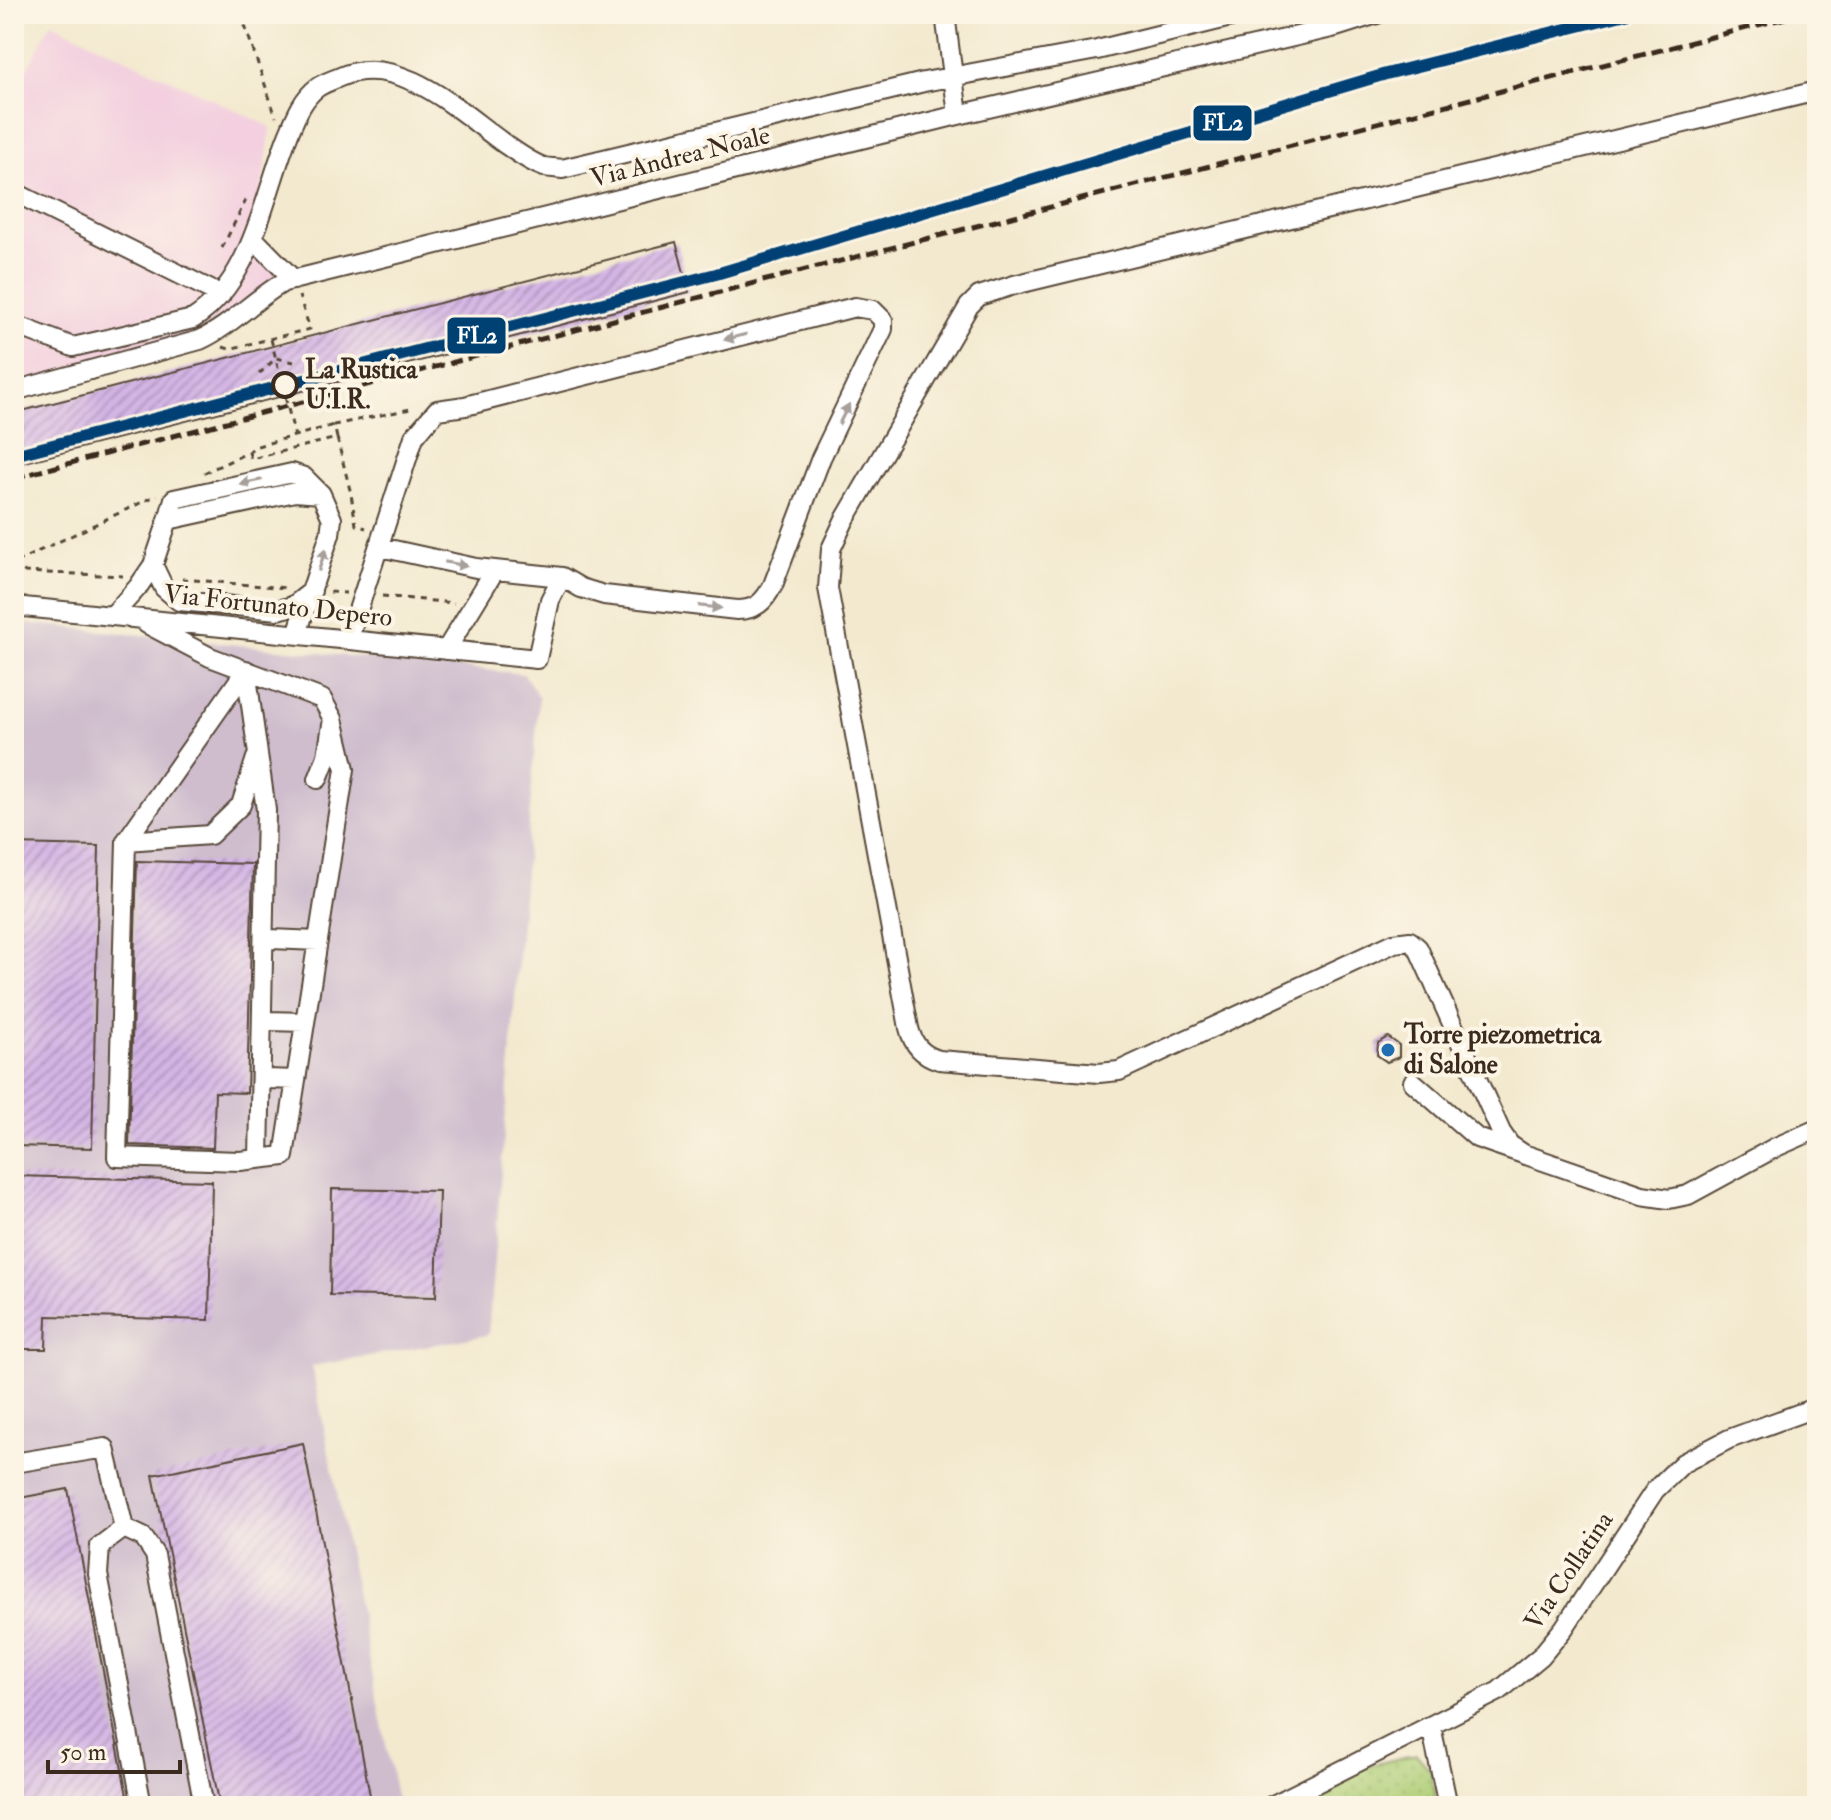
<svg xmlns="http://www.w3.org/2000/svg" width="1831" height="1820" font-family="'IM FELL Double Pica',serif">
<style>
.built{fill:#f3cfdf}
.industrial{fill:#cfbdce}
.grass{fill:url(#grass-dots);stroke:#747c4a;stroke-width:2}
.building{fill:url(#building-hatch)}
.lines{fill:none;stroke-linecap:round;stroke-linejoin:round}
.minor-casing{stroke:#574739;stroke-width:22}
.path{stroke:#574739;stroke-width:3;stroke-dasharray:6 6;stroke-linecap:butt}
.minor{stroke:#fff;stroke-width:18}
.rail{stroke:#3b2a1e;stroke-width:5;stroke-dasharray:12 6;stroke-linecap:butt}
.path-bridge{stroke:#574739;stroke-width:3;stroke-dasharray:6 6;stroke-linecap:butt}
.rail-1-casing{stroke:#fcf5e5;stroke-width:18}
.rail-1{stroke:#004174;stroke-width:12}
.oneway{fill:#a79f9a}
.stop-dot{fill:#fcf5e5;stroke:#3b2a1e;stroke-width:4}
.poi-dot{fill:#1f6fb2;stroke:#fcf5e5;stroke-width:3}
.labels{text-anchor:middle;dominant-baseline:central;stroke-width:8;stroke-linejoin:round;paint-order:stroke}
.street-label{font-size:26px;fill:#3b2a1e;stroke:#fcf5e5}
.stop-label{font-size:26px;font-weight:bold;fill:#3b2a1e;stroke:#fcf5e5;text-anchor:start}
.poi-label{font-size:26px;font-weight:bold;fill:#3b2a1e;stroke:#fcf5e5;text-anchor:start}
.line-badge{stroke:#fcf5e5;stroke-width:3}
.badge-label{font-size:22px;text-anchor:middle;font-weight:bold;fill:#fff}
</style>
<defs>
<pattern id="grass-dots" width="8" height="8" patternUnits="userSpaceOnUse" patternTransform="scale(2)"><rect width="8" height="8" fill="#aece76"/><path d="M2 2h.1M6 6h.1" fill="none" stroke="#97b166" stroke-width="1.8" stroke-linecap="round"/></pattern>
<pattern id="building-hatch" width="6" height="6" patternUnits="userSpaceOnUse" patternTransform="scale(2)"><rect width="6" height="6" fill="#d4b5e5"/><path d="M-1 1l2-2M0 6l6-6M5 7l2-2" fill="none" stroke="#ad93b9"/></pattern>
</defs>
<rect width="100%" height="100%" fill="#fcf5e5"/>
<filter id="ink" filterUnits="userSpaceOnUse"><feTurbulence type="fractalNoise" baseFrequency=".0125" numOctaves="2"/><feDisplacementMap in="SourceGraphic" scale="16" xChannelSelector="R" yChannelSelector="G"/><feConvolveMatrix kernelMatrix="1 2 1 2 8 2 1 2 1" color-interpolation-filters="sRGB"/></filter>
<filter id="wash" filterUnits="userSpaceOnUse"><feTurbulence type="fractalNoise" baseFrequency=".006" numOctaves="4" result="noise"/><feDisplacementMap in="SourceGraphic" scale="32" xChannelSelector="R" yChannelSelector="G"/><feGaussianBlur stdDeviation="1.8" result="paint"/><feColorMatrix in="noise" values="0 0 0 0 0 0 0 0 0 0 0 0 0 0 0 0 0 1.4 0 .05"/><feComposite in="paint" operator="in"/></filter>
<g filter="url(#wash)">
<rect width="100%" height="100%" fill="#f3e9cf"/>
<!-- built -->
<path class="built" d="M 51,23 L 271,127 L 254,239 L 294,280 L 221,331 L 14,391 L 14,94 Z"/>
<!-- industrial -->
<path class="industrial" d="M 14,622 L 524,674 L 539,697 L 488,1335 L 312,1366 L 398,1806 L 14,1806 Z"/>
<!-- grass -->
<path class="grass" d="M 1416,1754 L 1431,1771 L 1436,1806 L 1290,1806 L 1364,1767 Z"/>
<g id="blocks">
<!-- building -->
<path class="building" d="M 676,242 L 689,292 L 14,465 L 14,413 Z
M 14,844 L 99,846 L 92,1148 L 14,1146 Z
M 137,861 L 253,864 L 247,1093 L 215,1092 L 213,1148 L 129,1145 Z
M 1388,1037 L 1399,1045 L 1399,1057 L 1387,1062 L 1377,1055 L 1378,1043 Z
M 14,1176 L 212,1181 L 209,1320 L 47,1316 L 46,1349 L 14,1349 Z
M 332,1189 L 439,1191 L 436,1297 L 330,1295 Z
M 303,1443 L 372,1806 L 220,1806 L 153,1475 Z
M 68,1489 L 129,1806 L 14,1806 L 14,1499 Z"/>
</g>
</g>
<g filter="url(#ink)">
<use href="#blocks" fill-opacity="0" stroke="#574739" stroke-width="2"/>
<g class="lines">
<!-- minor casing -->
<g class="minor-casing">
<path id="minor" d="M 945,14 L 958,115
M 14,192 L 221,295
M 254,239 L 294,280
M 18,326 L 73,347 L 193,319 C 253,281 264,194 289,133 C 296,116 303,98 318,87 C 324,83 333,80 340,77 C 398,51 459,111 502,142 C 515,151 529,162 544,167 C 550,168 557,168 562,169 L 924,82 L 1097,50 L 1243,14
M 14,391 L 200,340 C 231,326 254,299 284,282 L 958,115 L 1336,27 L 1377,14
M 168,520 L 174,499 L 292,473 L 304,477 L 321,494
M 153,565 L 164,588 L 179,601 L 278,610 L 293,606 L 312,591
M 14,606 L 537,659 L 550,600 L 562,577
M 112,616 L 138,587 L 153,565 L 168,520 L 295,492 L 321,494 L 332,519 L 330,534 L 297,634
M 147,624 L 210,657 L 322,699 L 333,719 L 327,756 L 318,779
M 349,638 L 414,437 L 437,410 L 465,406 L 855,307 L 873,310 L 883,320 L 883,329 L 821,458 L 773,585 C 764,602 756,610 737,610 L 604,595 L 581,588 L 562,577 L 476,568 L 380,547
M 446,650 L 495,570
M 126,841 L 210,835 L 241,805 L 256,758
M 271,939 L 318,941
M 268,1021 L 305,1022
M 267,1079 L 296,1080
M 1413,1082 L 1477,1138 L 1642,1195 L 1669,1199 L 1688,1195 L 1776,1147 L 1817,1129
M 1525,1155 L 1510,1145 L 1501,1132 L 1418,948 L 1410,941 L 1394,943 L 1119,1071 L 1099,1073 L 939,1060 C 922,1055 913,1045 909,1028 L 828,588 L 831,549 L 844,521 L 969,306 L 979,296 L 1014,285 L 1817,91
M 259,1158 L 266,810 L 246,670 L 126,841 L 117,1157 L 240,1161 L 284,1156 L 345,769 L 333,719
M 14,1463 L 105,1448 L 124,1528
M 124,1528 L 143,1537 L 155,1555 L 204,1806
M 124,1528 L 100,1546 L 98,1574 L 142,1806
M 1431,1726 L 1448,1806
M 1271,1806 L 1499,1691 L 1541,1656 L 1564,1628 L 1655,1490 L 1683,1463 L 1729,1439 L 1817,1407"/>
</g>
<!-- path -->
<path class="path" d="M 241,14 L 276,117
M 222,248 L 246,200
M 223,347 L 229,349 L 310,329 L 299,296
M 259,374 L 276,358 L 294,362
M 337,438 L 351,494 L 356,525 L 366,528
M 249,452 L 251,459 L 337,438 L 334,425 L 415,408
M 204,473 L 249,452 L 254,447 L 334,425
M 15,562 L 25,572 L 123,576
M 16,562 L 157,495
M 182,579 L 286,588
M 330,592 L 346,593
M 382,596 L 454,603"/>
<!-- minor -->
<use href="#minor" class="minor"/>
<!-- rail -->
<path class="rail" d="M 14,478 L 716,293 L 1801,14"/>
<!-- path-bridge -->
<path class="path-bridge" d="M 271,339 L 295,437"/>
<!-- rail-1 casing -->
<g class="rail-1-casing">
<path id="rail-1" d="M 14,455 L 716,274 L 1386,74 L 1626,14"/>
</g>
<!-- rail-1 -->
<use href="#rail-1" class="rail-1"/>
</g>
<!-- one-way arrows -->
<defs><path id="oneway-solid" d="M-6-.8H1V-3.2L6.5 0L1 3.2V.8H-6Z" transform="scale(2)"/></defs>
<g class="oneway">
<use href="#oneway-solid" transform="translate(735 337) rotate(166)"/>
<use href="#oneway-solid" transform="translate(844 414) rotate(-63)"/>
<use href="#oneway-solid" transform="translate(251 482) rotate(168)"/>
<use href="#oneway-solid" transform="translate(322 560) rotate(-73)"/>
<use href="#oneway-solid" transform="translate(456 564) rotate(11)"/>
<use href="#oneway-solid" transform="translate(710 607) rotate(7)"/>
</g>
</g>
<!-- markers -->
<circle class="stop-dot" cx="285" cy="385" r="12"/>
<circle class="poi-dot" cx="1388" cy="1050" r="8"/>
<g class="labels">
<!-- street labels -->
<g class="street-label">
<text transform="translate(680 157) rotate(-14)">Via Andrea Noale</text>
<text transform="translate(278 606) rotate(6)">Via Fortunato Depero</text>
<text transform="translate(1569 1571) rotate(-56)">Via Collatina</text>
</g>
<!-- stop labels -->
<g class="stop-label">
<text x="305" y="370">La Rustica<tspan x="305" dy="30">U.I.R.</tspan></text>
</g>
<!-- poi labels -->
<g class="poi-label">
<text x="1404" y="1035">Torre piezometrica<tspan x="1404" dy="30">di Salone</tspan></text>
</g>
</g>
<g class="line-badge">
<rect x="1192" y="104" width="61" height="38" rx="8" fill="#004174"/>
<rect x="446" y="316" width="61" height="39" rx="8" fill="#004174"/>
</g>
<g class="badge-label">
<text x="1223" y="130">FL2</text>
<text x="477" y="343">FL2</text>
</g>
<!-- margin -->
<rect width="1831" height="1820" fill="none" stroke="#fcf5e5" stroke-width="48"/>
<!-- scale -->
<path d="M48 1760v12h132v-12" fill="none" stroke="#3b2a1e" stroke-width="4"/>
<text x="60" y="1760" font-size="24" fill="#3b2a1e" stroke="#fcf5e5" stroke-width="6" paint-order="stroke">50 m</text>
</svg>
